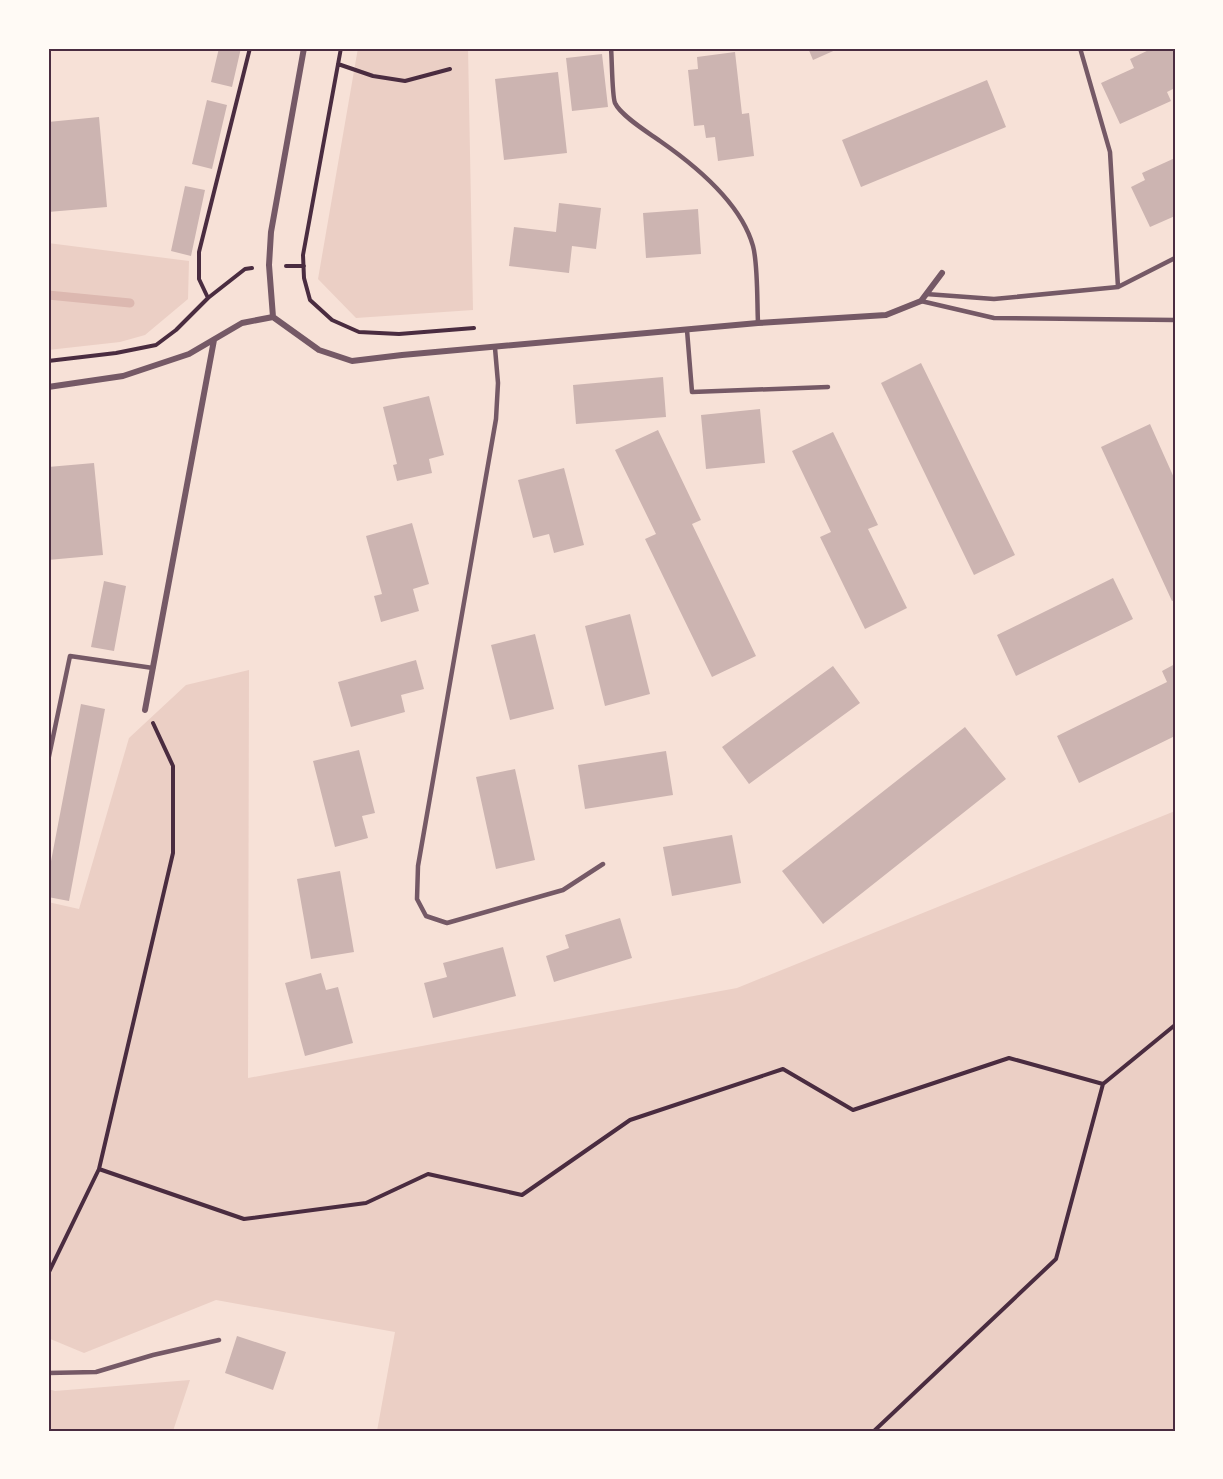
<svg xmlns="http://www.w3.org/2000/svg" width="1223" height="1479" font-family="'Space Grotesk',sans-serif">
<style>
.green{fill:#ebcfc5}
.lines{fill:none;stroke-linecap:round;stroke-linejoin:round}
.stream{stroke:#dcb8b0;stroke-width:9}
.building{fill:#ccb4b1}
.path{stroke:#4a2c40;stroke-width:4}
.service{stroke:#755966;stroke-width:4.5}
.minor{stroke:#755966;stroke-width:6}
.neatline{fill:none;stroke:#4a2c40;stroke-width:2}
</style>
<rect width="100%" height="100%" fill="#f7e1d7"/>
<!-- green -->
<path class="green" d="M 358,48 L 468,48 L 473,310 L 356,318 L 318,279 Z
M 48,243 L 189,261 L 188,299 L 145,335 L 120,342 L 48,350 Z
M 249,670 L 248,1078 L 737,988 L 1175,811 L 1175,1431 L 377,1431 L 395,1332 L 216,1300 L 84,1353 L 48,1338 L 48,902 L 79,909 L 129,738 L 186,685 Z
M 190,1380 L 173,1431 L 48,1431 L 48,1389 L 55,1391 Z"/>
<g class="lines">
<!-- stream -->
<path class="stream" d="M 48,295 L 130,303"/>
</g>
<!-- building -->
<path class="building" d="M 219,48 L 241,48 L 232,87 L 211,82 Z
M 808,48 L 840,48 L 813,60 Z
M 1153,48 L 1175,48 L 1175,88 L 1167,92 L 1171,101 L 1120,124 L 1101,83 L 1134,68 L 1130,59 Z
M 735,52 L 742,114 L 749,113 L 754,156 L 718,161 L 715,137 L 706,138 L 704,125 L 694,126 L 688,70 L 698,69 L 697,57 Z
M 602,54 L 608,107 L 572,111 L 566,58 Z
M 558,72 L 567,153 L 504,160 L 495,79 Z
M 987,80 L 1006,127 L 861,187 L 842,140 Z
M 207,100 L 227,105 L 212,169 L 192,164 Z
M 99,117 L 107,207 L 48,212 L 48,122 Z
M 1175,158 L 1175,216 L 1150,227 L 1131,187 L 1145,180 L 1142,173 Z
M 185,186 L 205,190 L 191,256 L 171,251 Z
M 559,203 L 601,208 L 596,249 L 572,246 L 569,273 L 509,266 L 514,227 L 556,232 Z
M 698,209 L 701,254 L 646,258 L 643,213 Z
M 921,363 L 1015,555 L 974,575 L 881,383 Z
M 663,377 L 666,417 L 576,424 L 573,385 Z
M 429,396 L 444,455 L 429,459 L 432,473 L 397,481 L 393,465 L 397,464 L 383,407 Z
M 760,409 L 765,463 L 706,469 L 701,415 Z
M 1150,424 L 1175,480 L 1175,600 L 1172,601 L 1101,447 Z
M 658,430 L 701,520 L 692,524 L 756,656 L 712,677 L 645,539 L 656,534 L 615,450 Z
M 833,432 L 878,525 L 868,529 L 907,608 L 865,629 L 820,537 L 831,532 L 792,451 Z
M 94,463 L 103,555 L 48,560 L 48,467 Z
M 564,468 L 584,545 L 554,553 L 549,534 L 533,538 L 518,480 Z
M 412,523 L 429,584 L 413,589 L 419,611 L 381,622 L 374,596 L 382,594 L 366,536 Z
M 1113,578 L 1133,619 L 1016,676 L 997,635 Z
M 104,581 L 126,586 L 114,651 L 91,647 Z
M 630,614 L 650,694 L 605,706 L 585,626 Z
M 535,634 L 554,709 L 510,720 L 491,645 Z
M 416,660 L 424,689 L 401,695 L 405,712 L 351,727 L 338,682 Z
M 1175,664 L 1175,736 L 1079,783 L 1057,736 L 1167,682 L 1162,671 Z
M 833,666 L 860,703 L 749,784 L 722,747 Z
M 81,704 L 105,709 L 69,901 L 48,897 L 48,877 Z
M 965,727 L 1006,779 L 823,924 L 782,871 Z
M 359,750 L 375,813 L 362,816 L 368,838 L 335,847 L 313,761 Z
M 666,751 L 673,795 L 585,809 L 578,765 Z
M 515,769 L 535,860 L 496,869 L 476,777 Z
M 732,835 L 741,883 L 672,896 L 663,847 Z
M 340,871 L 354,952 L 311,959 L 297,879 Z
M 620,918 L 632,958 L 554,982 L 546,956 L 569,948 L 565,935 Z
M 503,947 L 516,996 L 433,1018 L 424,983 L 447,977 L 443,963 Z
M 321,973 L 326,990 L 338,987 L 353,1043 L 305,1056 L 285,983 Z
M 237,1336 L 286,1352 L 273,1390 L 225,1373 Z"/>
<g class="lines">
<!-- path -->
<path class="path" d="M 341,48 L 303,255 L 304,278 L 310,300 L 332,320 L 359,332 L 399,334 L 474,328
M 338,64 L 373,76 L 405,81 L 450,69
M 286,266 L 304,266
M 208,298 L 199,279 L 199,252 L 250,48
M 48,361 L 116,353 L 156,345 L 176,330 L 208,298 L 245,269 L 252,268
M 99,1169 L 244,1219 L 366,1203 L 428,1174 L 522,1195 L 630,1120 L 783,1069 L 853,1110 L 1009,1058 L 1103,1084
M 48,1274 L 99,1169 L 173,853 L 173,766 L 153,723
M 48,1430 L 49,1431
M 874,1431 L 1056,1259 L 1103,1084 L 1175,1025"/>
<!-- service -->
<path class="service" d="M 611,48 C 612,58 612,96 615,103 C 621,116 649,133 660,141 C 696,166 741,203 753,246 C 758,264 757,303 758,323
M 1080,48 L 1110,152 L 1118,287
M 926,294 L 994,299 L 1118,287 L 1175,258
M 921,301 L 994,318 L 1175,320
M 687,330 L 692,392 L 828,387
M 495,348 L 498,383 L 496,419 L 418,866 L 417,899 L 426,916 L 447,923 L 563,890 L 603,864
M 48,761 L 70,656 L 153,668
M 48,1373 L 96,1372 L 153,1355 L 219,1340"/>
<!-- minor -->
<path class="minor" d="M 304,48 L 271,232 L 269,265 L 273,317 L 319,350 L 352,361 L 402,355 L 758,323 L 886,315 L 921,301 L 942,273
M 48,387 L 123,376 L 189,354 L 242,323 L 273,317
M 145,710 L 214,340"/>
</g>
<!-- border -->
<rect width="1223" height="1479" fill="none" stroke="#fffaf5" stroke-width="99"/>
<rect x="50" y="50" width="1124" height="1380" class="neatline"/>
</svg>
